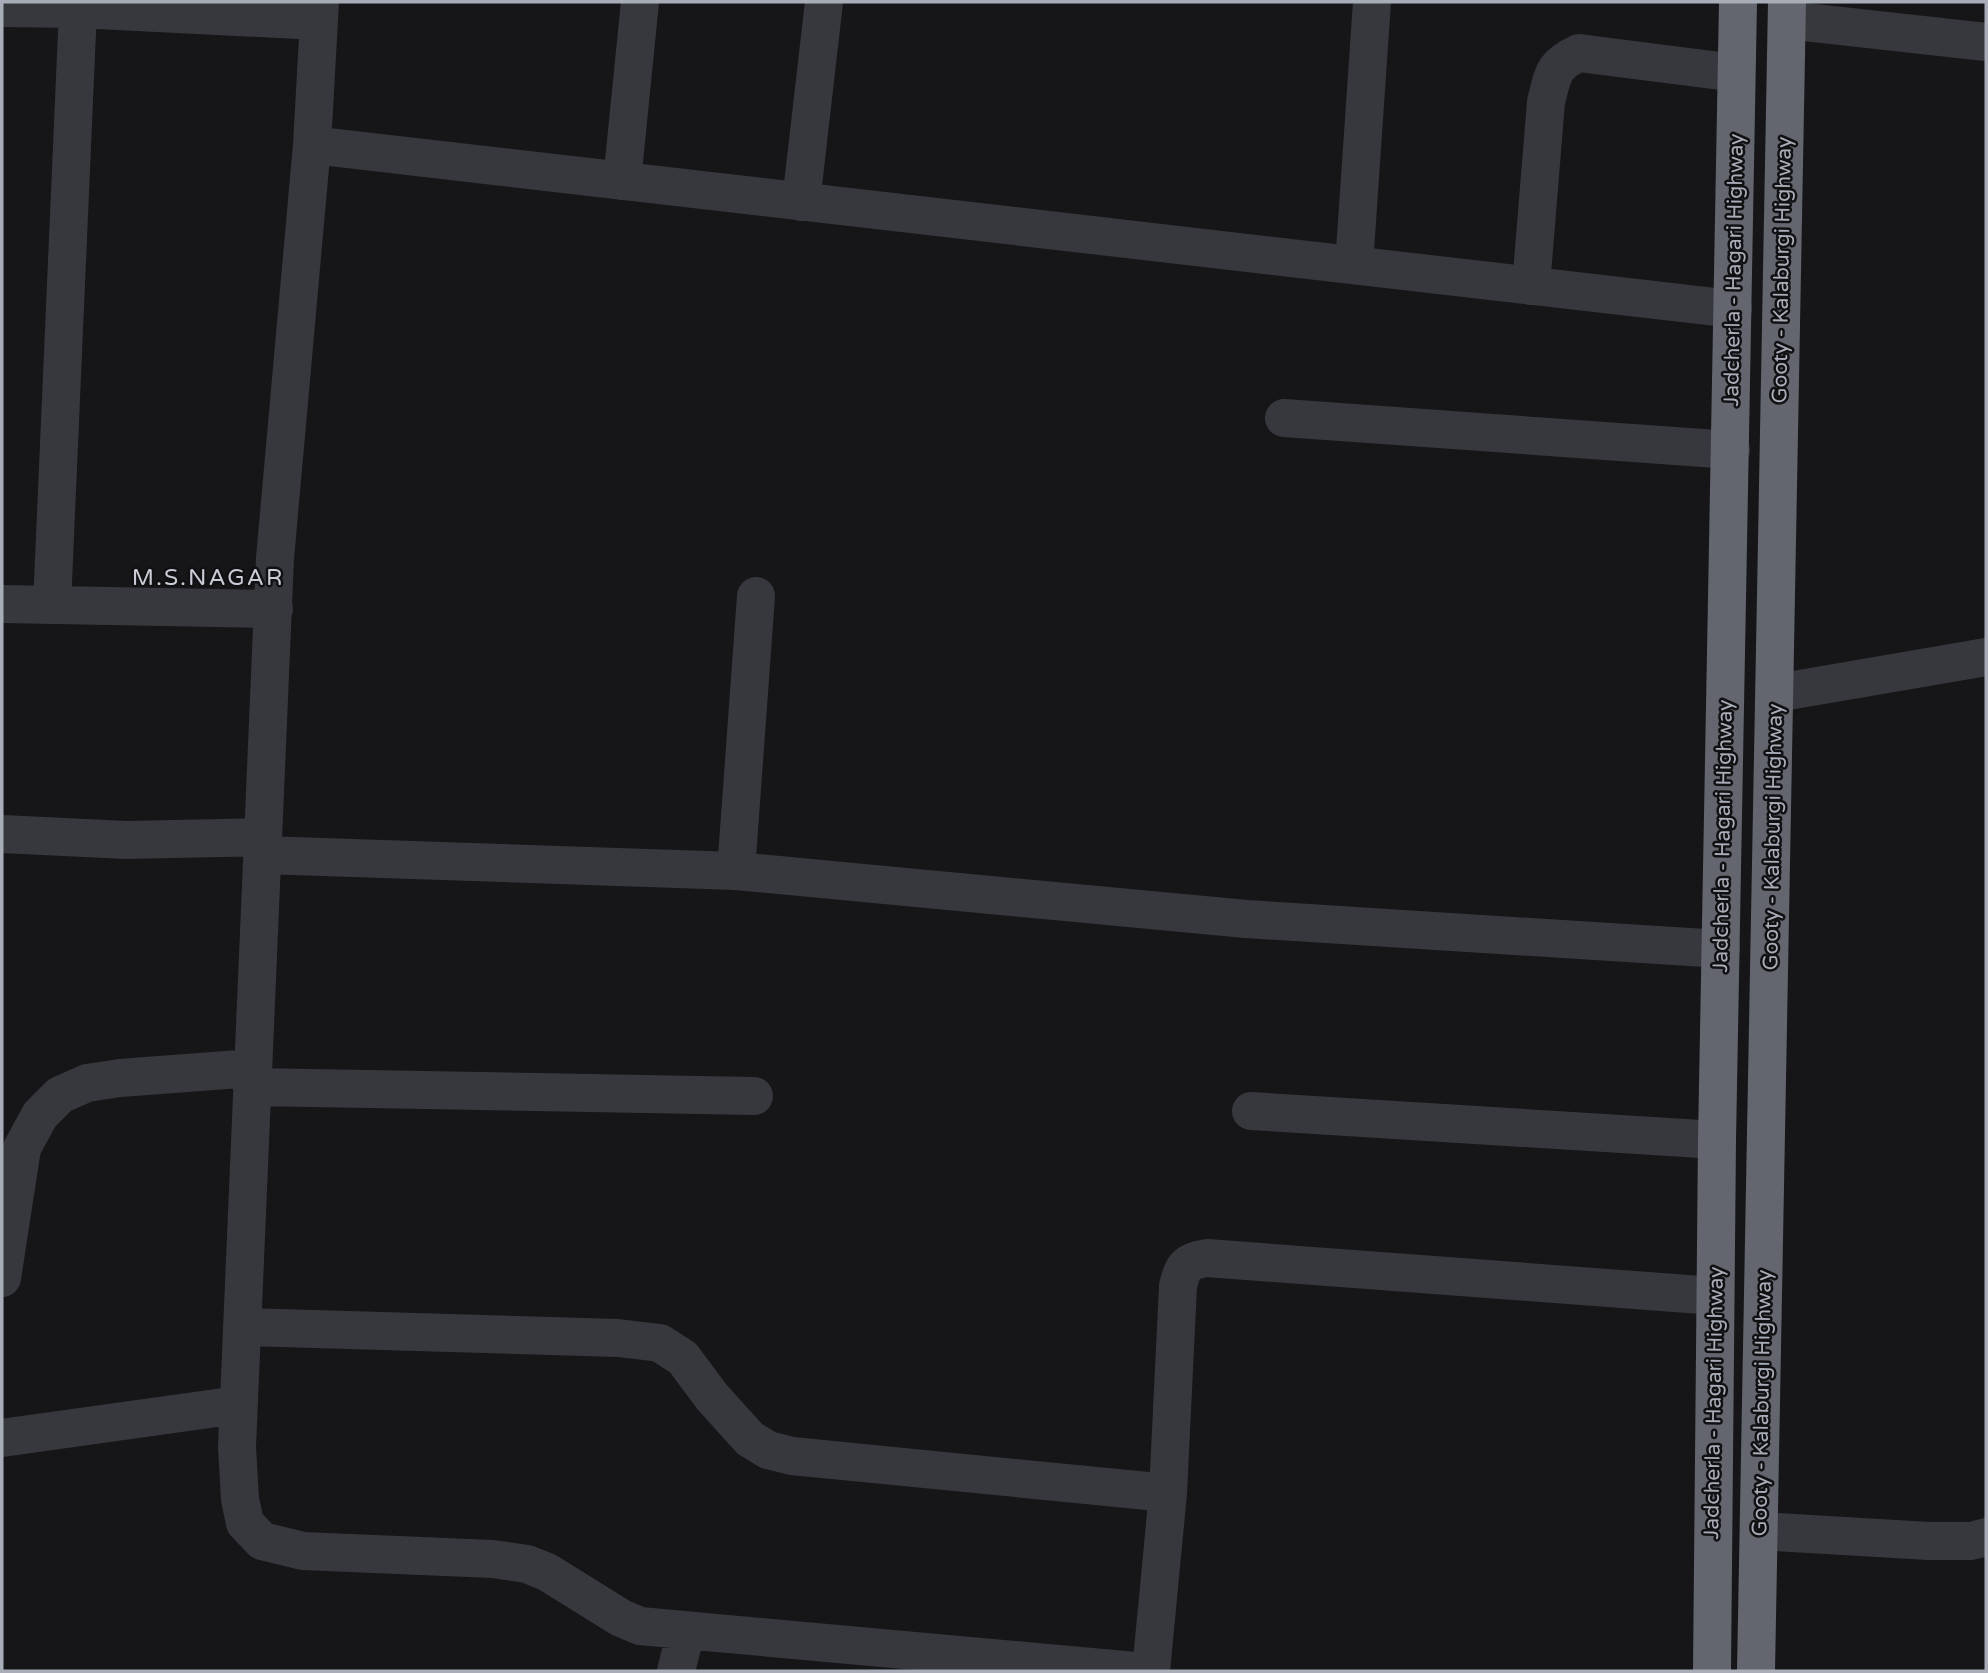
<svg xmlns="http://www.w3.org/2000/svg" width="1988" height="1673" font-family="'Varela Round',sans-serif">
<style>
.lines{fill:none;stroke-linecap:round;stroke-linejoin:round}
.minor{stroke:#37383d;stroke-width:38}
.highway{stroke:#63666e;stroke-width:38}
.labels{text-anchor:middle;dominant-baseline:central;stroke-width:5;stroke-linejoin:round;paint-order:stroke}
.street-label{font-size:21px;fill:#a8adb8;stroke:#111113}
.neighbourhood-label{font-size:23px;letter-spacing:2px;fill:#c9ccd4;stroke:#111113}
</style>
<rect width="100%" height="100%" fill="#161618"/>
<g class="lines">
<!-- minor -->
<path class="minor" d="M 320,2 L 312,145 L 275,558 L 237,1447 L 240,1499 L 245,1523 L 262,1541 L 303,1551 L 493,1559 L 527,1564 L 547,1572 L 621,1618 L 640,1626 L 1135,1671
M 2,8 L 78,9 L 319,21
M 1787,20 L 1986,42
M 312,145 L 1733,309
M 622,181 L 640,2
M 801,202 L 824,2
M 1354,265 L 1372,2
M 1531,286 L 1546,102 C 1553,75 1552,65 1579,53 L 1736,73
M 1284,418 L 1731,450
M 2,604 L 274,609
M 52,605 L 78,9
M 1776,693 L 1986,657
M 2,834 L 126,840 L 263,837
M 263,855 L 736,871 L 1246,919 L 1721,949
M 736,871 L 756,596
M 253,1087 L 754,1096
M 1251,1111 L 1717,1140
M 2,1278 L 22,1148 L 40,1115 L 60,1095 L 87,1083 L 120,1078 L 253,1068
M 242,1327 L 618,1338 L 660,1343 L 683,1358 L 712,1397 L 750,1439 L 768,1450 L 792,1456 L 1168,1493
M 2,1438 L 238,1405
M 1759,1531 L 1929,1541 L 1971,1541 L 1986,1537
M 676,1671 L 686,1631
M 1151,1671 L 1168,1493 L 1178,1286 C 1183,1266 1186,1261 1207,1258 L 1715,1296"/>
<!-- highway -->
<path class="highway" d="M 1712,1671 L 1717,1140 L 1738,2
M 1756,1671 L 1787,2"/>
</g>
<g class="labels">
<!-- street labels -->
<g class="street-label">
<text transform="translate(1734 270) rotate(-89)">Jadcherla - Hagari Highway</text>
<text transform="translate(1782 270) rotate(-89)">Gooty - Kalaburgi Highway</text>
<text transform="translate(1723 836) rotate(-89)">Jadcherla - Hagari Highway</text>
<text transform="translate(1773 837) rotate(-89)">Gooty - Kalaburgi Highway</text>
<text transform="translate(1714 1403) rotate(-89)">Jadcherla - Hagari Highway</text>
<text transform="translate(1762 1403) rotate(-89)">Gooty - Kalaburgi Highway</text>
</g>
<!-- neighbourhood labels -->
<g class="neighbourhood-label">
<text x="208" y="578">M.S.NAGAR</text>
</g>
</g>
<!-- border -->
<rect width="1988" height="1673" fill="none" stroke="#a8adb8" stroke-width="7"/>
</svg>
